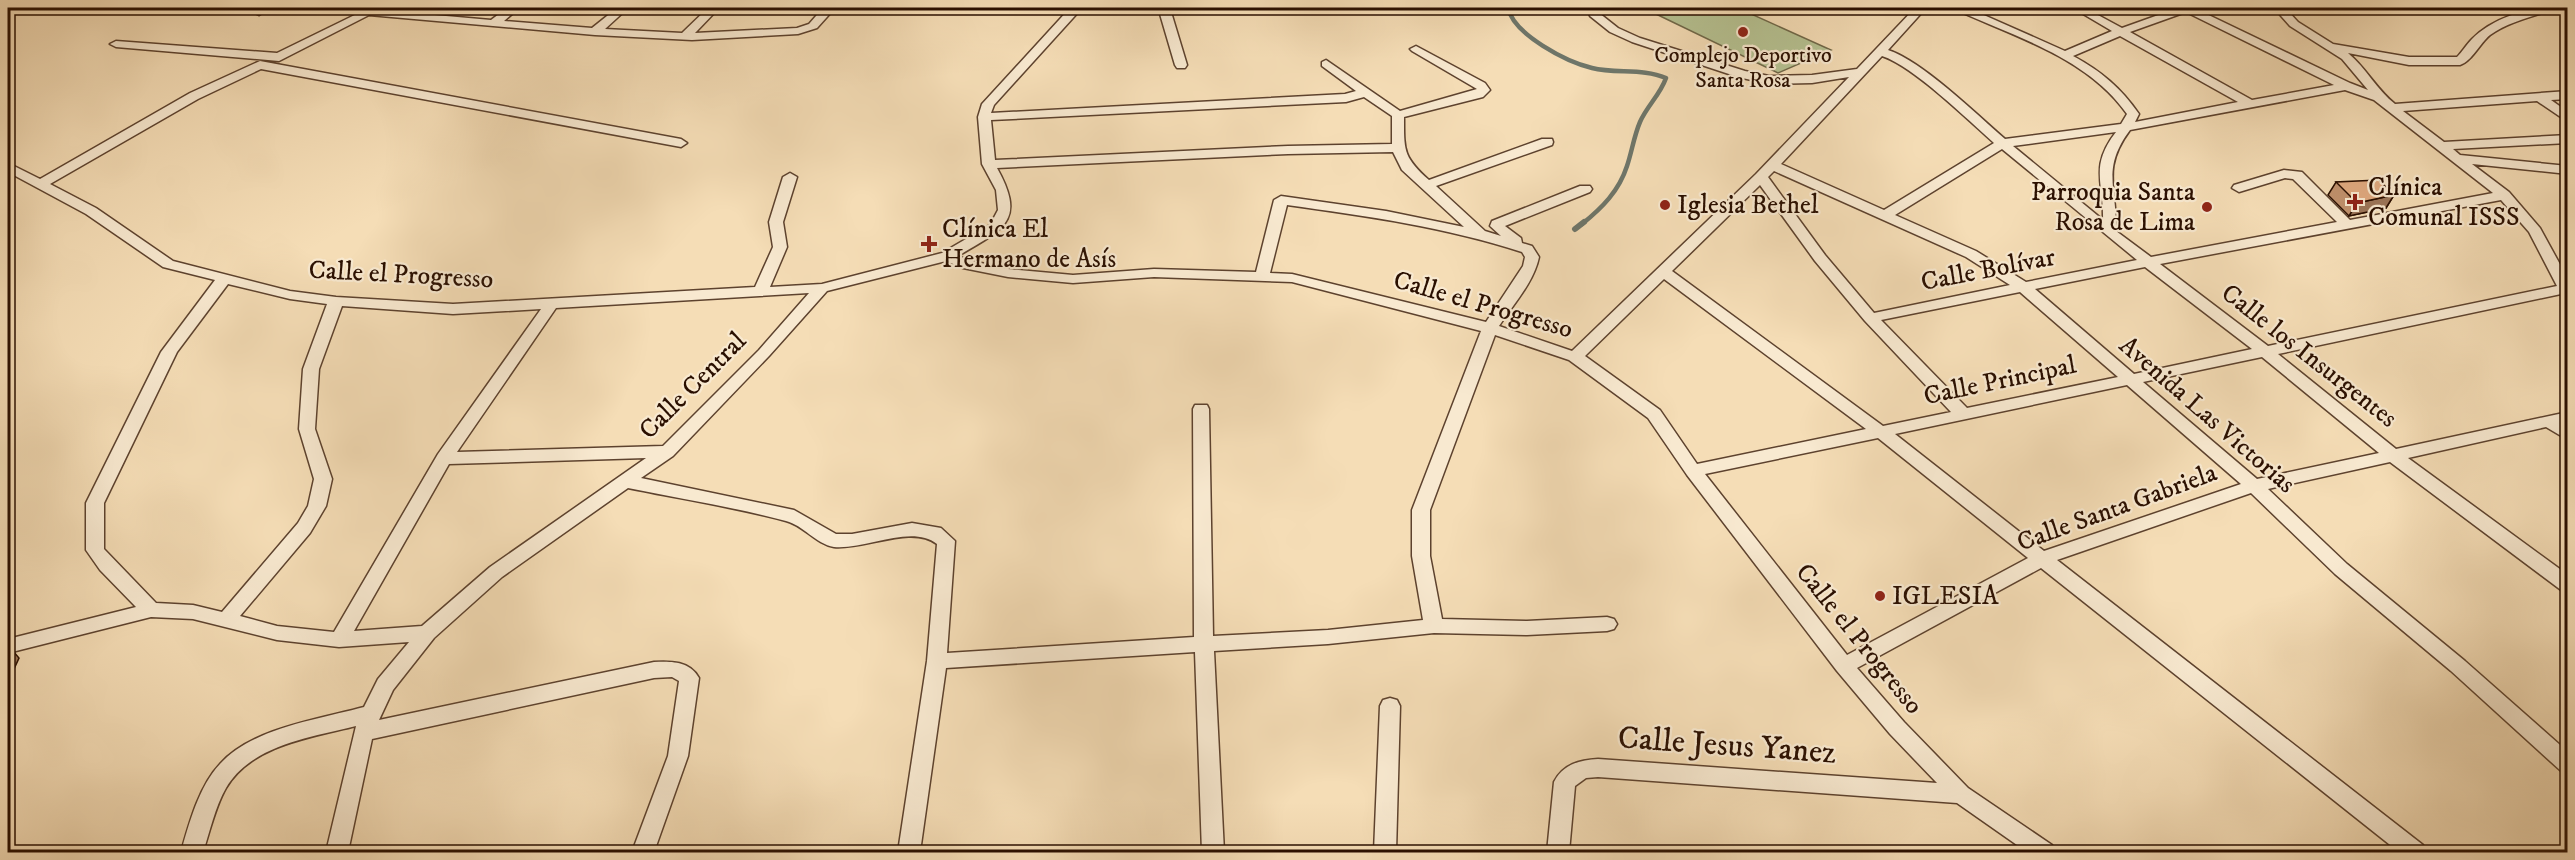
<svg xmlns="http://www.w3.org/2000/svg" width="2575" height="860" font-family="'IM FELL DW Pica',serif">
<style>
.green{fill:#b6c292;stroke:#706849;stroke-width:1.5}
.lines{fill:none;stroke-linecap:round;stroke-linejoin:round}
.stream-far1{stroke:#6e766a;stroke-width:4.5}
.stream{stroke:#6e766a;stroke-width:6}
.minor-casing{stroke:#5d422e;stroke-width:3}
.minor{fill:#f8e9d0;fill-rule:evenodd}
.wall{fill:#c1926e;stroke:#2a0f00;stroke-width:1.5}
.shaded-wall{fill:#9d775a;stroke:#2a0f00;stroke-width:1.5}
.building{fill:#e0aa80;stroke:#2a0f00;stroke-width:1.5}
.poi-dot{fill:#8f2418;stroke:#f8e9d0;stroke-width:2}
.labels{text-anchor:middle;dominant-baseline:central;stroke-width:4.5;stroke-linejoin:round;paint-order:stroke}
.far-poi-label{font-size:22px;fill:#2a0f00;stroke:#f8e9d0}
.poi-label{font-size:26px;fill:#2a0f00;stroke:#f8e9d0;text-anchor:start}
.street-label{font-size:26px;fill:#2a0f00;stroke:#f8e9d0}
.near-street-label{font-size:32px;fill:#2a0f00;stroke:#f8e9d0}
</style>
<rect width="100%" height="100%" fill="#f5ddb6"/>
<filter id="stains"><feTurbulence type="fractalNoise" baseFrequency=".00333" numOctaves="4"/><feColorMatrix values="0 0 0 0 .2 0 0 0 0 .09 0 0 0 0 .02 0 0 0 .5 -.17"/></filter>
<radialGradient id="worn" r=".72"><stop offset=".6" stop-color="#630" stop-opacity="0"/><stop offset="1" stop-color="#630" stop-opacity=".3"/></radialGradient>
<!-- green -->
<path class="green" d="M 1676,8 L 1738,8 L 1831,50 L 1778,73 L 1658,15 Z"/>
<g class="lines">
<!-- stream-far1 -->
<path class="stream-far1" d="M 1508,8 C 1514,35 1567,62 1592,68 C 1616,74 1643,68 1666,78 C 1660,95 1647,106 1640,122 C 1634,136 1632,151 1627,166 C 1619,191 1602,208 1582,224"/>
<!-- stream -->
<path class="stream" d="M 1575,229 L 1584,222"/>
<!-- minor casing -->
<g class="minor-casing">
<path id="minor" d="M 258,8 L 270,8 L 259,15 L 253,12 Z
M 507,8 L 519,8 L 504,21 L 592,28 L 617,8 L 628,8 L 605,29 L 682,33 L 708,8 L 719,8 L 695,33 L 797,28 L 809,24 L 823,8 L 835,8 L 817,28 L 798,34 L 692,40 L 595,35 L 369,15 L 279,61 L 116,47 L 110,44 L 116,41 L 277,53 L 367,9 L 491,20 Z
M 1070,8 L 1082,8 L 994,105 L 991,113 L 1345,94 L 1356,91 L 1322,66 L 1322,62 L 1326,60 L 1400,111 L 1477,89 L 1412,51 L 1410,49 L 1416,46 L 1485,83 L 1490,90 L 1483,97 L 1404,117 C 1404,150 1403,157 1429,180 L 1542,139 L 1552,139 L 1553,142 L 1552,145 L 1436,186 L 1485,231 L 1501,236 L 1490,226 L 1492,221 L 1580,186 L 1590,186 L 1592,189 L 1590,192 L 1505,226 L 1521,238 L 1522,243 L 1532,246 L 1539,257 C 1534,282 1513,305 1499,326 L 1572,351 L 1756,174 L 1849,77 L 1812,83 L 1769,84 L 1738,77 L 1632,42 L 1610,32 L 1590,16 L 1587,8 L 1597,8 L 1599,13 L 1618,28 L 1640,38 L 1745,71 L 1769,76 L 1812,75 L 1857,69 L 1915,8 L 1926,8 L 1888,50 C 1922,61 1976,114 2005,139 L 2121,124 L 2127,114 C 2088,58 2016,37 1956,10 L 1955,8 L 1968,8 L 2065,51 L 2112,31 L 2073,8 L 2085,8 L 2122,28 L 2178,8 L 2194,8 L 2350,83 L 2368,90 L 2342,59 L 2290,26 L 2274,8 L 2285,8 L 2298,22 L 2333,44 L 2409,57 L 2457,57 C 2462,52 2466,45 2472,39 C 2492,19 2525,8 2553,8 L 2552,10 C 2531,17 2508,22 2490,35 C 2480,43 2472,61 2460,65 L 2409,65 L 2348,53 C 2366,68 2377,90 2395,104 L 2568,91 L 2568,99 L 2551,100 L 2568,112 L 2568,122 L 2537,101 L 2403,111 L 2444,142 L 2568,135 L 2568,143 L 2453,149 L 2460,155 L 2568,166 L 2568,174 L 2472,164 L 2509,192 L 2540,228 L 2568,279 L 2568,298 L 2561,294 L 2278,354 L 2396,449 L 2568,412 L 2568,423 L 2563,423 L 2568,426 L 2568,440 L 2546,427 L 2408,458 L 2568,575 L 2568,592 L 2561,590 L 2390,462 L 2268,489 L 2347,564 L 2465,661 L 2568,752 L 2568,774 L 2561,771 L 2451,671 L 2335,574 L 2251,493 L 2057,560 L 2423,845 L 2426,852 L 2399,852 L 2041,568 L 1857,668 L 1904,722 L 1968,788 L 2052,845 L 2055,852 L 2027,852 L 1957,803 L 1598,777 L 1586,778 L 1575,786 L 1569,852 L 1547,852 L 1554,782 C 1563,764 1580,760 1598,759 L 1937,783 L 1890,734 L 1837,671 L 1687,475 L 1648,418 L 1569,360 L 1495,335 L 1430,510 L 1430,556 L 1442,619 L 1527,621 L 1607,617 L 1614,619 L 1617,624 L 1614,629 L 1607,631 L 1527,635 L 1434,633 L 1328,644 L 1214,651 L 1224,852 L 1202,852 L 1195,652 L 946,668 L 920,852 L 898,852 L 927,661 L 937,544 C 911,524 866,550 834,547 C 816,544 803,525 786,521 C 734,507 681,499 628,488 L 502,577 L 434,638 L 393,690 L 379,720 L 654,662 C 671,661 690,661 699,678 L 688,756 L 654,852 L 632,852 L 668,756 L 679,681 L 672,677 L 654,678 L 372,739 L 348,852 L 326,852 L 356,726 C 312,737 251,745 226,788 C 215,807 210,831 203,852 L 181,852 C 189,824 199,786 220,764 C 252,728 320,719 364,707 L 378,679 L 409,642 L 339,647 L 277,640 L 193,619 L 151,617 L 8,653 L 8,639 L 136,607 L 100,570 L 86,550 L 86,503 L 161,352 L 215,280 L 163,267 L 86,214 L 8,172 L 8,163 L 40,179 L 190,93 L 260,61 L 681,139 L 687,143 L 681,147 L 261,69 L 198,99 L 50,184 L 96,208 L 173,261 L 290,291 L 336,297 L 453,304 L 755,287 L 773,247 L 769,222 L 783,177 L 790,173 L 797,177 L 783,222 L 787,247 L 770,287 L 822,284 L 942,253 L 990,225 L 998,210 L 996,190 L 982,164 L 978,117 L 982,104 ZM 2186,12 L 2334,85 L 2252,100 L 2130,32 ZM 2120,36 L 2238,102 L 2135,122 L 2139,114 C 2121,88 2101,71 2073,56 ZM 1882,56 C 1913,66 1968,120 1994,143 L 1884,210 L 1781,164 ZM 2345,90 L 2374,100 L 2493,193 L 2350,220 L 2302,172 L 2284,170 L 2234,185 L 2232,188 L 2239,192 L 2285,178 L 2293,179 L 2337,222 L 2151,257 L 2116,231 C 2117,187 2101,169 2130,130 ZM 1364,97 L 1392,116 L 1392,144 L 1288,146 L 995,160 L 991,120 L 1346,102 ZM 2116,132 C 2089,167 2104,182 2103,220 L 2013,146 ZM 2002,149 L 2137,260 L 2026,282 L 1976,251 L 1895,215 ZM 1393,152 L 1402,170 L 1464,227 L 1386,211 L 1281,196 L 1274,200 L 1256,272 L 1154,269 L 1073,275 L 1008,269 L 972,261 L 958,256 C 1003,229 1027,222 997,168 L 1288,154 ZM 1774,171 L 1966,257 L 2010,285 L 1874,313 L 1825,255 L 1768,177 ZM 1760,185 L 1815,261 L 1865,321 L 1951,412 L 1883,426 L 1672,271 ZM 2501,200 L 2529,232 L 2557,286 L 2268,346 L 2160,264 ZM 1287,205 C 1366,216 1445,227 1522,252 L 1525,257 L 1523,266 L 1486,322 L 1292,274 L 1270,273 ZM 946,261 L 963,268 L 1008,277 L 1073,283 L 1154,277 L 1292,282 L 1481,331 L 1412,510 L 1412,556 L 1423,620 L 1328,630 L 1213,636 L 1209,409 L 1207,405 L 1195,405 L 1193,409 L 1194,637 L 947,653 L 955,541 L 941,528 L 912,523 L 852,534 L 836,534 L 794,510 L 641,478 L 673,456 L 769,356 L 827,291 ZM 2145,267 L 2252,349 L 2134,374 L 2035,289 ZM 1664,279 L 1866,429 L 1697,464 L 1660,410 L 1585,356 ZM 228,284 L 290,299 L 327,304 L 303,369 L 299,429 L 314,479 L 308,506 L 298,523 L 222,612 L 193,605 L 156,603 L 104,549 L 104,503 L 177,352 ZM 2020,292 L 2118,377 L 1967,408 L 1881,320 ZM 809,293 L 759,350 L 663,446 L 457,452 L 556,308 ZM 342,306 L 453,314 L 541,309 L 438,454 L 334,632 L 277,626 L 240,616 L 310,533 L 326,506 L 332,479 L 315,429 L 319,369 ZM 2262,357 L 2379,453 L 2257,479 L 2143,382 ZM 2127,385 L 2241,484 L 2044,551 L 1895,434 ZM 1878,438 L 2028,558 L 1847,655 L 1705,474 ZM 646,458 L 490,567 L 422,626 L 354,631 L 449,464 Z
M 1151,8 L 1165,8 L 1171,12 L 1187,65 L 1185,68 L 1177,68 L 1175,65 L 1160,14 Z
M 1390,698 L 1397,700 L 1400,706 L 1396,852 L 1374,852 L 1380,706 L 1383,700 Z"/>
</g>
<!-- minor -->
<use href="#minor" class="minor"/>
</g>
<!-- wall -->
<path class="wall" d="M 2336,182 L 2394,195 L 2386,208 L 2349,216 L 2328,195 Z"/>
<!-- shaded-wall -->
<path class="shaded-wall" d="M 2394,195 L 2386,208 L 2349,216 L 2357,203 Z
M 8,645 L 19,658 L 8,682 Z"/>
<!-- building -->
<path class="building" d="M 2379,180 L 2394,195 L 2357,203 L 2336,182 Z"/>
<!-- markers -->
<g class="poi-dot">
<circle cx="1743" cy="32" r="6"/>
<path d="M2352 193h6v6h6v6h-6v6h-6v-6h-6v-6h6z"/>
<circle cx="1665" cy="205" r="6"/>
<circle cx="2207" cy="207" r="6"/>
<path d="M926 235h6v6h6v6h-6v6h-6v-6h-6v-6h6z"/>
<circle cx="1880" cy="596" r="6"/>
</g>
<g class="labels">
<!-- far-poi labels -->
<g class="far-poi-label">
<text x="1743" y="55">Complejo Deportivo<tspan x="1743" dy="25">Santa Rosa</tspan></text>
</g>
<!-- poi labels -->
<g class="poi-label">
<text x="2368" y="187">Clínica<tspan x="2368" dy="30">Comunal ISSS</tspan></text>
<text x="2195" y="192" text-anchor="end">Parroquia Santa<tspan x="2195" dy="30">Rosa de Lima</tspan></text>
<text x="1677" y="205">Iglesia Bethel</text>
<text x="942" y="229">Clínica El<tspan x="942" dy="30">Hermano de Asís</tspan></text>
<text x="1892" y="596">IGLESIA</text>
</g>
<!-- street labels -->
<g class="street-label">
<text transform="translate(1988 270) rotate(-11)">Calle Bolívar</text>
<text transform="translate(401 275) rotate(3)">Calle el Progresso</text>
<text transform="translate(1483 305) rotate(16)">Calle el Progresso</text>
<text transform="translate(2309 356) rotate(38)">Calle los Insurgentes</text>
<text transform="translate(2000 381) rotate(-12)">Calle Principal</text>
<text transform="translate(693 386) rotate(-45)">Calle Central</text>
<text transform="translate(2207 415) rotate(41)">Avenida Las Victorias</text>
<text transform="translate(2117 508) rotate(-20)">Calle Santa Gabriela</text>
<text transform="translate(1859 639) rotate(51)">Calle el Progresso</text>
</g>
<!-- near-street labels -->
<g class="near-street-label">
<text transform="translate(1727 746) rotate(4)">Calle Jesus Yanez</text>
</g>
</g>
<!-- margin -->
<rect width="2575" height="860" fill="none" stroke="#f5ddb6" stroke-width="30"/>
<rect x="9" y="9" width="2557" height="842" fill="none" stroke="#2a0f00" stroke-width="3"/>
<rect x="15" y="15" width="2545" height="830" fill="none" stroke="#2a0f00" stroke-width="1.5"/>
<rect width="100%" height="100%" filter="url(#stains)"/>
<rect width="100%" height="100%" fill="url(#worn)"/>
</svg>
